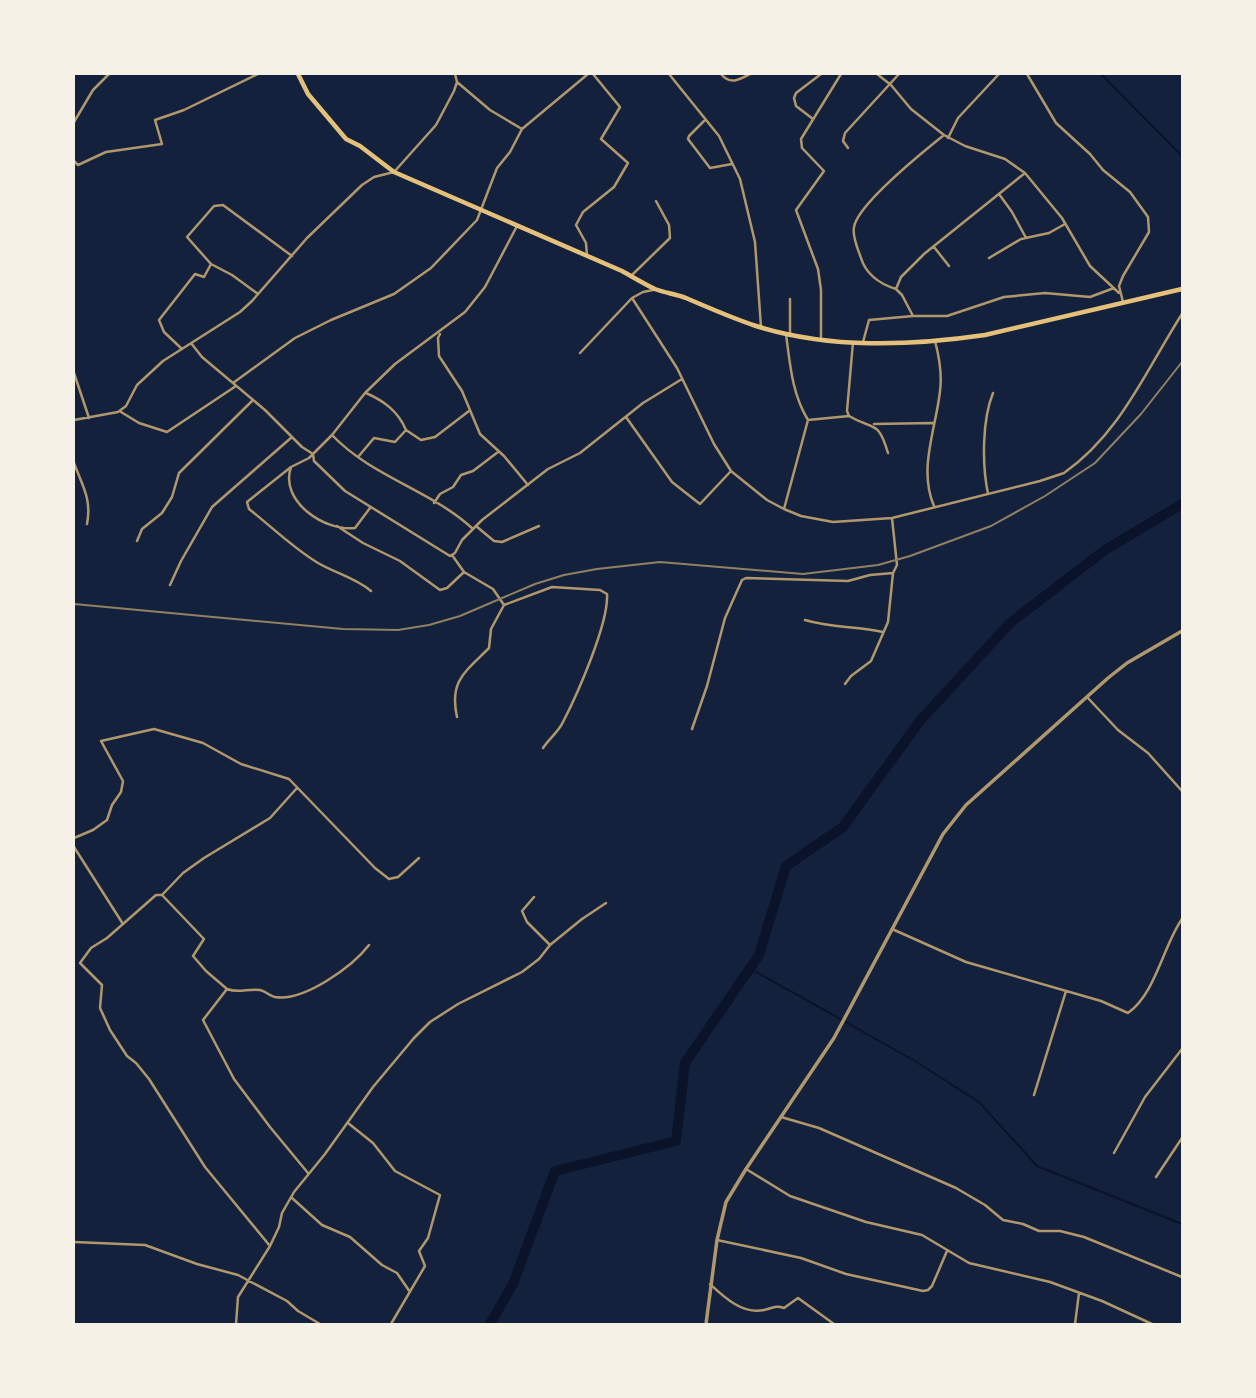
<svg xmlns="http://www.w3.org/2000/svg" width="1256" height="1398" font-family="Helvetica,sans-serif">
<style>
.lines{fill:none;stroke-linecap:round;stroke-linejoin:round}
.stream{stroke:#0b132b;stroke-width:2}
.river{stroke:#0b132b;stroke-width:10}
.minor{stroke:#b1986c;stroke-width:2.5}
.tertiary{stroke:#b1986c;stroke-width:3.5}
.trunk{stroke:#e5c07b;stroke-width:4.5}
.rail{stroke:#918062;stroke-width:2}
</style>
<rect width="100%" height="100%" fill="#14213d"/>
<g class="lines">
<!-- stream -->
<path class="stream" d="M 1101,74 L 1182,156
M 751,969 L 915,1061 L 979,1102 L 1037,1166 L 1182,1224"/>
<!-- river -->
<path class="river" d="M 490,1324 L 513,1284 L 555,1171 L 676,1141 L 685,1063 L 759,955 L 786,866 L 843,827 L 919,722 L 1010,623 L 1105,550 L 1182,504"/>
<!-- minor -->
<path class="minor" d="M 669,74 L 719,136 L 740,179 L 755,242 L 761,327
M 721,74 C 730,85 739,80 750,74
M 877,74 L 891,85 L 911,109 L 944,135 L 965,146 L 1005,159 L 1025,173 L 1062,218 L 1090,266 L 1119,293
M 1027,74 L 1056,123 L 1090,154 L 1103,170 L 1130,192 L 1148,217 L 1149,232 L 1123,276 L 1119,286 L 1123,302
M 457,82 L 490,110 L 522,129
M 813,119 L 796,106 L 794,98 L 796,93 L 821,74
M 704,121 L 689,136 L 688,139 L 710,168 L 732,164
M 74,122 L 93,90 L 109,74
M 948,138 L 958,118 L 999,74
M 848,148 L 843,141 L 845,133 L 899,74
M 74,161 L 78,165 L 106,152 L 162,144 L 155,120 L 184,110 L 258,74
M 999,194 L 1012,212 L 1026,238
M 934,247 L 949,266
M 587,256 L 586,243 L 576,225 L 583,212 L 614,187 L 628,163 L 601,139 L 620,107 L 593,74
M 989,258 L 1021,239 L 1049,233 L 1065,224
M 211,264 L 232,275 L 258,294
M 632,275 L 670,238 L 669,225 L 656,201
M 896,289 C 880,284 866,274 861,258 C 858,249 852,237 854,227 C 858,204 924,151 944,135
M 653,290 L 643,292 L 632,298 L 677,368 L 714,444 L 731,471 L 767,500 L 784,509 L 801,516 L 833,522 L 892,518 L 1040,481 L 1064,473 C 1121,433 1146,370 1182,314
M 913,316 L 902,295 L 896,289 L 901,277 L 924,254 L 1025,173
M 440,334 L 438,338 L 439,356 L 462,391 L 480,434 L 504,456 L 528,485
M 790,334 L 790,299
M 821,339 L 821,290 L 818,269 L 796,210 L 824,171 L 802,148 L 801,139 L 841,74
M 853,342 L 847,411 L 849,416 C 874,431 878,419 888,453
M 863,342 L 869,320 L 913,316 L 947,316 L 1004,297 L 1045,293 L 1090,297 L 1114,288
M 191,343 L 202,357 L 265,410 L 302,447 L 313,454 L 314,461 L 345,491 L 450,556 L 455,553 L 462,540 L 482,520 L 548,469 L 580,453 L 643,403 L 682,379
M 182,349 L 164,332 L 159,320 L 195,274 L 204,277 L 211,264 L 187,237 L 214,206 L 223,205 L 292,256
M 580,353 L 632,298
M 74,373 L 89,418
M 233,383 L 295,338 L 331,320 L 394,294 L 431,268 L 477,220 L 497,168 L 510,152 L 522,129 L 588,74
M 366,393 C 384,401 398,411 406,430
M 121,412 L 139,423 L 167,432 L 236,386
M 626,417 L 672,482 L 700,504 L 731,471
M 74,420 L 118,412 L 126,406 L 137,385 L 163,361 L 240,312 L 252,301 L 307,238 L 362,185 L 374,177 L 394,172 L 436,125 L 454,91 L 457,82 L 455,74
M 808,420 L 849,416
M 874,424 L 933,423
M 332,435 C 372,477 431,490 473,529
M 358,457 L 374,438 L 395,442 L 406,430 L 421,440 L 435,437 L 469,411
M 74,463 C 82,485 92,499 87,524
M 291,467 C 279,501 325,532 355,528 L 370,508
M 988,494 C 982,465 982,420 993,393
M 434,503 L 440,494 L 453,487 L 461,475 L 473,471 L 498,452
M 934,506 C 918,469 936,429 940,391 C 942,376 939,356 935,341
M 784,509 L 808,420 C 792,394 790,364 786,334
M 337,526 L 363,543 L 400,561 L 440,590 L 447,588 L 464,572
M 476,526 L 494,541 L 502,542 L 539,526
M 137,541 L 142,529 L 162,513 L 172,497 L 179,473 L 253,400
M 452,555 L 464,572 L 493,589 L 504,605 L 491,629 L 489,648 C 465,672 449,681 457,717
M 170,585 L 181,561 L 212,507 L 292,437
M 371,591 C 356,578 335,573 318,563 C 293,548 272,527 249,509 L 247,502 L 291,467 L 309,458 L 332,435 L 365,393 L 395,364 L 465,312 L 485,287 L 517,226
M 504,605 L 552,587 L 600,590 L 607,594 C 609,623 577,695 563,722 C 559,731 549,739 543,748
M 805,620 C 831,628 857,626 883,632
M 845,684 L 851,676 L 871,661 L 888,622 L 893,573 L 897,565 L 892,518
M 1087,697 L 1118,730 L 1148,753 L 1182,791
M 692,729 L 707,686 L 725,618 L 742,580 L 746,578 L 848,581 L 870,575 L 893,573
M 74,838 L 93,830 L 107,820 L 112,805 L 121,792 L 123,781 L 101,741 L 154,729 L 203,743 L 241,764 L 289,779 L 375,868 L 389,879 L 398,877 L 419,858
M 74,847 L 123,924
M 162,895 L 183,873 L 204,858 L 270,818 L 297,788
M 534,897 L 522,911 L 527,922 L 550,945
M 892,929 L 966,962 L 1101,1001 L 1128,1013 C 1156,993 1163,946 1182,919
M 227,989 C 239,994 248,988 260,990 C 265,991 270,996 275,997 C 304,1002 353,966 369,945
M 1034,1095 L 1066,991
M 781,1117 L 819,1128 L 956,1188 L 985,1205 L 1003,1220 L 1023,1224 L 1039,1231 L 1060,1231 L 1084,1237 L 1182,1277
M 348,1123 L 373,1143 L 395,1171 L 440,1195 L 428,1238 L 419,1251 L 425,1266 L 391,1324
M 1114,1153 L 1145,1097 L 1182,1049
M 746,1169 L 790,1196 L 866,1222 L 922,1235 L 969,1263 L 1050,1282 L 1102,1301 L 1152,1324
M 1156,1177 L 1182,1138
M 292,1198 L 322,1225 L 350,1237 L 382,1265 L 397,1273 L 410,1292
M 717,1240 L 801,1258 L 846,1274 L 923,1291 L 928,1290 L 932,1286 L 947,1251
M 74,1242 L 145,1245 L 197,1264 L 238,1275 L 287,1301 L 298,1311 L 320,1324
M 270,1246 L 205,1167 L 149,1079 L 136,1063 L 127,1056 L 110,1030 L 100,1008 L 102,985 L 80,963 L 91,948 L 107,938 L 156,895 L 162,895 L 204,939 L 193,956 L 206,971 L 227,989 L 203,1020 L 234,1079 L 270,1127 L 308,1173
M 710,1284 C 724,1297 743,1315 764,1310 C 773,1308 775,1305 784,1308 L 798,1298 L 834,1324
M 236,1324 L 238,1297 L 270,1246 L 279,1227 L 282,1213 L 294,1192 L 325,1154 L 373,1087 L 414,1038 L 430,1022 L 458,1004 L 522,972 L 539,959 L 550,945 L 582,919 L 606,903
M 1075,1324 L 1079,1293"/>
<!-- tertiary -->
<path class="tertiary" d="M 706,1324 L 717,1240 L 726,1202 L 746,1169 L 834,1038 L 943,834 L 966,805 L 1108,678 L 1127,663 L 1182,631"/>
<!-- trunk -->
<path class="trunk" d="M 298,74 L 308,94 L 346,139 L 360,146 L 394,172 L 622,271 C 633,277 644,284 655,289 C 665,293 676,294 686,298 C 709,308 732,318 756,326 C 830,349 909,346 985,335 L 1182,289"/>
<!-- rail -->
<path class="rail" d="M 74,604 L 343,629 L 398,630 L 429,625 L 460,616 L 535,584 L 564,575 L 597,569 L 660,562 L 803,574 L 878,565 L 910,556 L 991,526 L 1045,496 L 1095,463 L 1141,414 L 1182,362"/>
</g>
<!-- border -->
<rect width="1256" height="1398" fill="none" stroke="#f6f1e7" stroke-width="150"/>
</svg>
